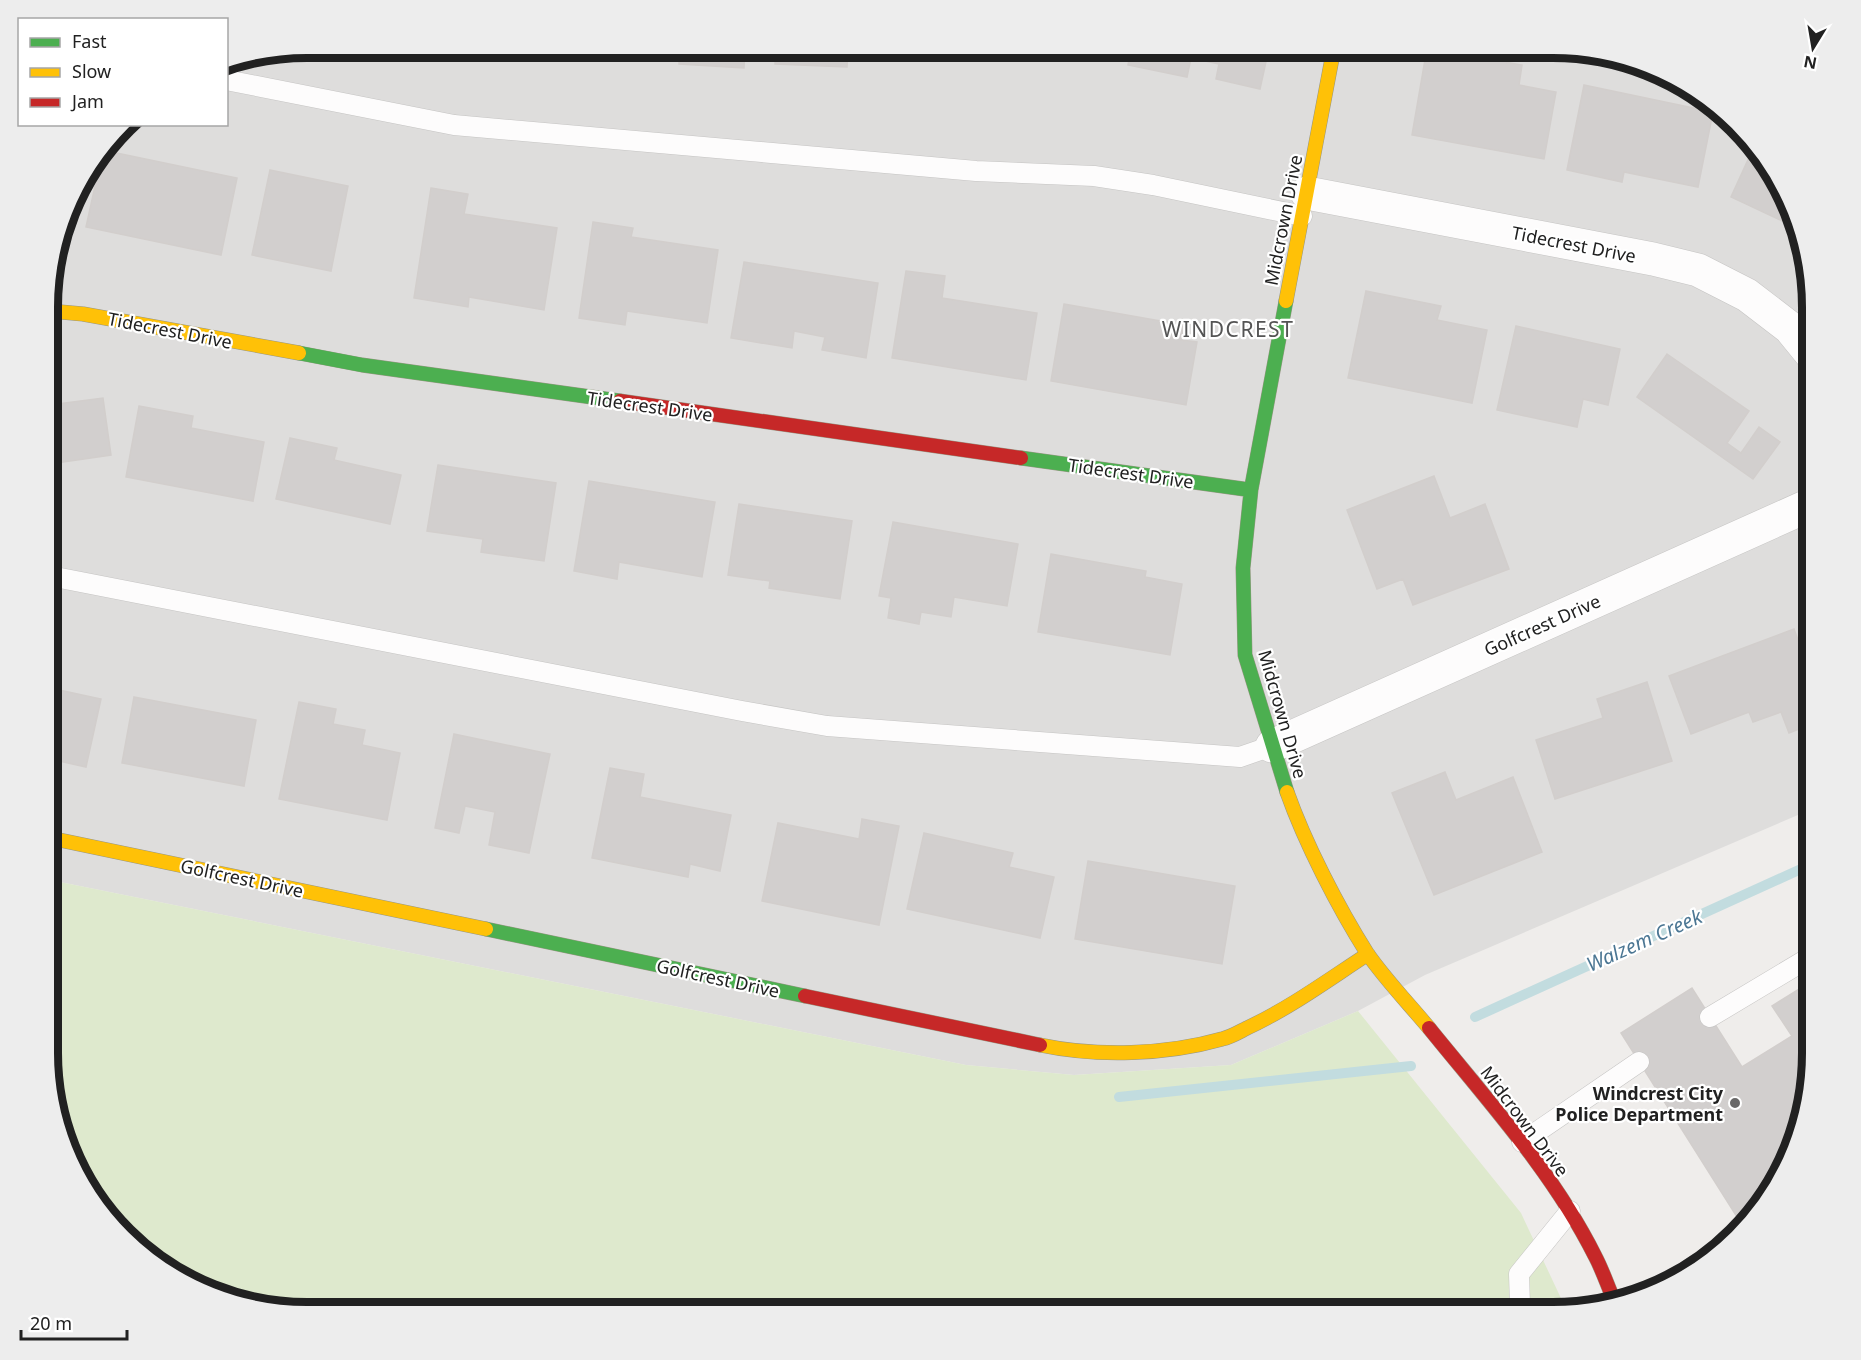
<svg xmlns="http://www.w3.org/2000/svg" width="1861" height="1360" font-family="'Noto Sans',sans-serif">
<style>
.residential{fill:#dedddc}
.grass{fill:#dee9cd}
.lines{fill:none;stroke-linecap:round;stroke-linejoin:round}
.stream{stroke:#c2dcdf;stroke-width:10}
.building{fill:#d2cfce;stroke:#d2cecc;stroke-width:1.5}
.lane-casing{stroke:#c5c4c3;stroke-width:21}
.street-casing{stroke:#c5c4c3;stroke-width:34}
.fast-casing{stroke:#989784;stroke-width:15}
.slow-casing{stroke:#989784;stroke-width:15}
.jam-casing{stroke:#989784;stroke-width:15}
.lane{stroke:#fdfcfc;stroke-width:20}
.street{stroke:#fdfcfc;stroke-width:33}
.fast{stroke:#4caf50;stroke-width:14}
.slow{stroke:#ffc107;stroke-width:14}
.jam{stroke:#c62828;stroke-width:14}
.poi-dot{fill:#696868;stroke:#fff;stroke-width:2}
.labels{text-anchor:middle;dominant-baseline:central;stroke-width:4.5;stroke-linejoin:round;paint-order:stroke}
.street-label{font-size:18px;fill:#212121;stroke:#fff}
.poi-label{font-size:18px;font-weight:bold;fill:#212121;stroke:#fff;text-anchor:end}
.water-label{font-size:20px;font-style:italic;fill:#4b7693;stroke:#fff}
.quarter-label{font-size:21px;letter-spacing:1.5px;fill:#545454;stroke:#fff}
.rim{fill:none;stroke:#212121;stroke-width:8}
</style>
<rect width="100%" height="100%" fill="#efedeb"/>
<!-- residential -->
<path class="residential" d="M 307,48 L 1571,49 L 1653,68 L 1712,102 L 1786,192 L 1812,291 L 1812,809 L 1425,975 L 1358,1011 L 1231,1065 L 1074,1075 L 966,1065 L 50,880 L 50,274 L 75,192 L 127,125 L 226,124 L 227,64 Z"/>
<!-- grass -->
<path class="grass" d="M 50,880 L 966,1065 L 1074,1075 L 1231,1065 L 1358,1011 L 1521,1213 L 1566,1309 L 1554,1312 L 291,1311 L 223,1298 L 149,1258 L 83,1182 L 50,1086 Z"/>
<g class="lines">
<!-- stream -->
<path class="stream" d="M 1475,1017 L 1812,864
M 1119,1097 L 1411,1066"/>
</g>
<!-- building -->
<path class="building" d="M 679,48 L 745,48 L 744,68 L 679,64 Z
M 776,48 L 848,48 L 847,67 L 775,64 Z
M 1131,48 L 1269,48 L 1260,89 L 1216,79 L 1219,64 L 1191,58 L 1187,77 L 1128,65 Z
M 1427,48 L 1522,65 L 1519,85 L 1556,92 L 1544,159 L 1412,135 Z
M 1584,85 L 1713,112 L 1698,187 L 1624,172 L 1622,182 L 1567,170 Z
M 107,151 L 237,178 L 221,255 L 86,227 L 101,159 Z
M 1752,151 L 1786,192 L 1795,227 L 1731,197 Z
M 270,170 L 348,186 L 331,271 L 252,255 Z
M 431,188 L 468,194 L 464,214 L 557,228 L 544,310 L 469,297 L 468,307 L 414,298 Z
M 593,222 L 633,228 L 631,237 L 718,250 L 707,323 L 627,311 L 625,325 L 579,318 Z
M 744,262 L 878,283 L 866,358 L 822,350 L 825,337 L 794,331 L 792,348 L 731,338 Z
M 906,271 L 945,276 L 942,298 L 1037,313 L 1026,380 L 892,358 Z
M 1366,291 L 1441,306 L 1437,320 L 1487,330 L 1472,403 L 1348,378 Z
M 1064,304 L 1184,325 L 1181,340 L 1197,342 L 1186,405 L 1051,381 Z
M 1516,326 L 1620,349 L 1608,405 L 1583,399 L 1577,427 L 1497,410 Z
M 1667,354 L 1749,411 L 1727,443 L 1741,453 L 1759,427 L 1780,442 L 1753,479 L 1637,397 Z
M 103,398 L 111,455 L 50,464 L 50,405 Z
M 139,406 L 193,416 L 191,428 L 264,442 L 253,501 L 126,477 Z
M 290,438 L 337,448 L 334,460 L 401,475 L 390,524 L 276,499 Z
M 438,465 L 556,483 L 544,561 L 481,552 L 483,539 L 427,531 Z
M 1434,476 L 1450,518 L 1485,504 L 1509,569 L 1413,605 L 1403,579 L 1377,589 L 1347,510 Z
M 589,481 L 715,502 L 702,577 L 619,562 L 617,579 L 574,571 Z
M 739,504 L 852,521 L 840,599 L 769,588 L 770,581 L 728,575 Z
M 893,522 L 1018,544 L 1007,606 L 954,597 L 951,617 L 921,612 L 919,624 L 888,618 L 891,598 L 879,596 Z
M 1051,554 L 1146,571 L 1145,577 L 1182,584 L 1170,655 L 1038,632 Z
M 1794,629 L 1812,679 L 1812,724 L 1789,733 L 1781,712 L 1753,722 L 1749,712 L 1691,734 L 1669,676 Z
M 1647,682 L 1672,761 L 1555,799 L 1536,740 L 1603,718 L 1597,699 Z
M 50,688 L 101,699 L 86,767 L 50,759 Z
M 134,697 L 256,720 L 244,786 L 122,763 Z
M 299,702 L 336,709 L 333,724 L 365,730 L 362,745 L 400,753 L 387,820 L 279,799 Z
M 454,734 L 550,754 L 529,853 L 489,845 L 495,812 L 465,806 L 459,833 L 435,828 Z
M 610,768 L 644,774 L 640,797 L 731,815 L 720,871 L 690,864 L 688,877 L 592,858 Z
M 1445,772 L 1456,800 L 1513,777 L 1542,852 L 1434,895 L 1392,793 Z
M 862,819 L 899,826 L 879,925 L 762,901 L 778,823 L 859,839 Z
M 924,833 L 1013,853 L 1009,867 L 1054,877 L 1040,938 L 907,909 Z
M 1088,861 L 1235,886 L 1222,964 L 1075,939 Z
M 1812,981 L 1812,1070 L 1799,1137 L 1759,1211 L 1742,1225 L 1621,1033 L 1692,988 L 1742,1067 L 1792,1036 L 1772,1006 Z"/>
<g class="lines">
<!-- lane casing -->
<g class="lane-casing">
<path id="lane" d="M 226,80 L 454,125 L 976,171 L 1094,176 L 1153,185 L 1302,216
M 50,576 L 742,711 L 827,726 L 1240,757 L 1272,746
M 1710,1017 L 1812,956
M 1522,1142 L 1639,1062
M 1523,1312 L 1520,1305 L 1519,1274 L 1570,1211"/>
</g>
<!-- street casing -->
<g class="street-casing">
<path id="street" d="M 1307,193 L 1653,259 L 1698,270 L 1747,295 L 1790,328 L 1812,355
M 1272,746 L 1812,504"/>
</g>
<!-- fast casing -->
<g class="fast-casing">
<path id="fast" d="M 1286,301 L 1251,490 L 1243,568 L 1245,655 L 1287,792
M 299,353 L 362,365 L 620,401
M 1021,458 L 1251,490
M 486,929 L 805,996"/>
</g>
<!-- slow casing -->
<g class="slow-casing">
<path id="slow" d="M 1286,301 L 1334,48
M 50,311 L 83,314 L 299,353
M 1287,792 C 1305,843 1338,907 1367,953 C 1385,979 1409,1004 1429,1028
M 50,838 L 486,929
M 1040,1045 C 1097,1057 1166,1055 1222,1039 C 1231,1037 1239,1032 1247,1028 C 1290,1008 1328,980 1368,954"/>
</g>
<!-- jam casing -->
<g class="jam-casing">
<path id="jam" d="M 620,401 L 1021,458
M 805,996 L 1040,1045
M 1429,1028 C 1488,1101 1553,1172 1595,1256 C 1602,1269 1607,1284 1613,1298"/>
</g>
<!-- lane -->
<use href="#lane" class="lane"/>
<!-- street -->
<use href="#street" class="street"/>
<!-- fast -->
<use href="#fast" class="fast"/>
<!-- slow -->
<use href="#slow" class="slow"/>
<!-- jam -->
<use href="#jam" class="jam"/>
</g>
<!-- markers -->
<circle class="poi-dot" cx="1735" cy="1103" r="6"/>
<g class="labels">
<!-- street labels -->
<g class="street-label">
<text transform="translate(1283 220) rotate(-79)">Midcrown Drive</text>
<text transform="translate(1574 244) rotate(11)">Tidecrest Drive</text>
<text transform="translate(170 330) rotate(11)">Tidecrest Drive</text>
<text transform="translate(650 406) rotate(8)">Tidecrest Drive</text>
<text transform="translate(1131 473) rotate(8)">Tidecrest Drive</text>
<text transform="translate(1542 625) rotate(-24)">Golfcrest Drive</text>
<text transform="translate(1283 714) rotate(74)">Midcrown Drive</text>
<text transform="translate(242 878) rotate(12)">Golfcrest Drive</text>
<text transform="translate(718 978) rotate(12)">Golfcrest Drive</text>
<text transform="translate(1525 1121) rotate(53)">Midcrown Drive</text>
</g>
<!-- poi labels -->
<g class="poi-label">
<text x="1723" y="1093">Windcrest City<tspan x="1723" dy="21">Police Department</tspan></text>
</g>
<!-- water labels -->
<g class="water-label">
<text transform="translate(1644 940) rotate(-24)">Walzem Creek</text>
</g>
<!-- quarter labels -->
<g class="quarter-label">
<text x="1228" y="329">WINDCREST</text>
</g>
</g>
<!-- crop -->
<path d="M0 0H1861V1360H0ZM307 58H1553A249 249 0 0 1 1802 307V1053A249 249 0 0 1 1553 1302H307A249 249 0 0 1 58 1053V307A249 249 0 0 1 307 58Z" fill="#ededed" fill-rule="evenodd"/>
<path class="rim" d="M307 58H1553A249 249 0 0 1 1802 307V1053A249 249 0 0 1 1553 1302H307A249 249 0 0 1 58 1053V307A249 249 0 0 1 307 58Z"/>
<!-- legend -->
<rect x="18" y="18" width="210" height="108" fill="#ffffff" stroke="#a6a6a6" stroke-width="1.5"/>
<rect x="30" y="38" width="30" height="9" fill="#4caf50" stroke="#a6a6a6" stroke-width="1.5"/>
<text x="72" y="48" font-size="18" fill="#212121">Fast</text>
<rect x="30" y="68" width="30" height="9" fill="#ffc107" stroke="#a6a6a6" stroke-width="1.5"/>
<text x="72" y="78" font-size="18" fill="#212121">Slow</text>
<rect x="30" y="98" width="30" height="9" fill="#c62828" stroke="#a6a6a6" stroke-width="1.5"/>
<text x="72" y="108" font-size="18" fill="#212121">Jam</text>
<!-- north arrow -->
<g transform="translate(1813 48) rotate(191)" stroke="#ffffff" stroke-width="4.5" paint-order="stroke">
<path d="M0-4.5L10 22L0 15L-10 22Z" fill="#212121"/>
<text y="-9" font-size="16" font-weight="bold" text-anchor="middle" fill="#212121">N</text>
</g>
<!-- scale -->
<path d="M21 1330v9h106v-9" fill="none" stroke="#212121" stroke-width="3"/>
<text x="30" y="1330" font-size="18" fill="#212121" stroke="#ffffff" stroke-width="4.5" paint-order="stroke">20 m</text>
</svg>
